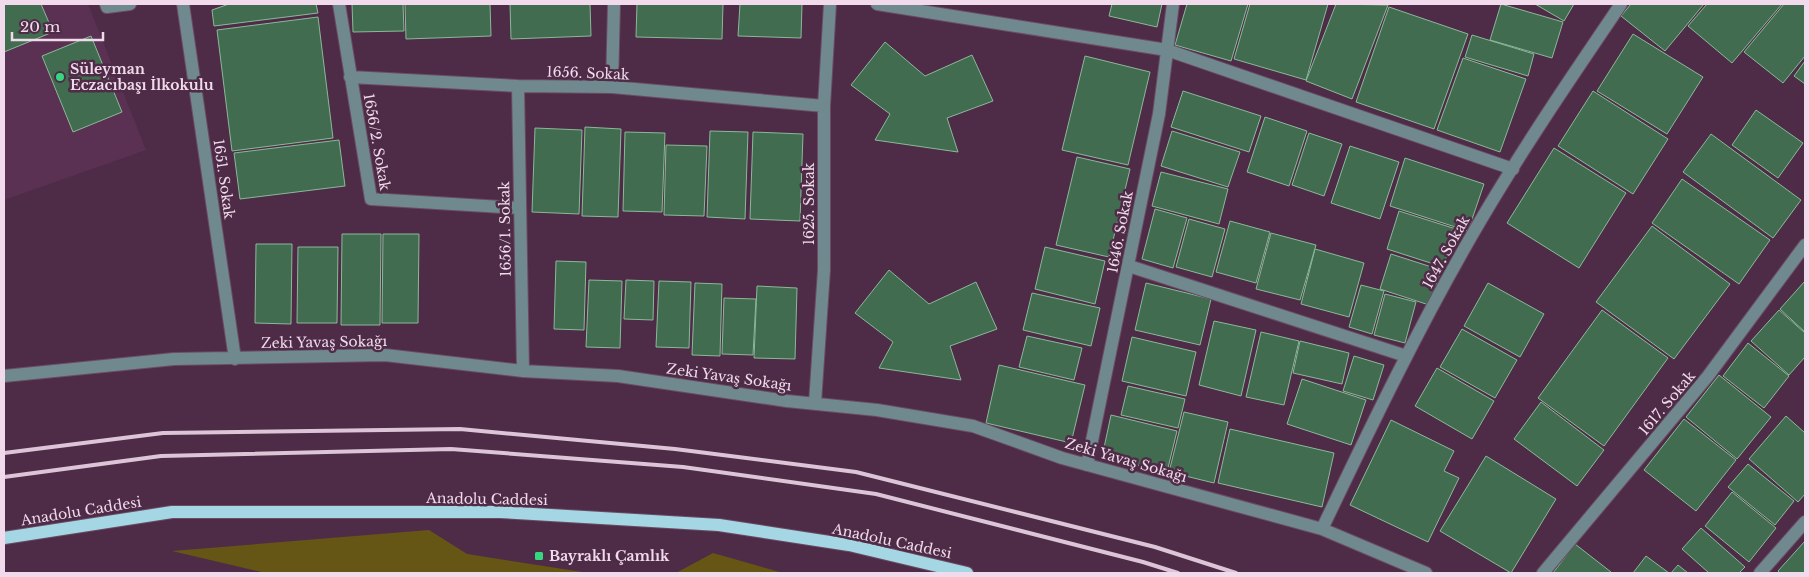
<svg xmlns="http://www.w3.org/2000/svg" width="1809" height="577" font-family="'Libre Baskerville',serif">
<style>
.built{fill:#5a3152}
.green{fill:#665616}
.building{fill:#426c50;stroke:#8bb899}
.lines{fill:none;stroke-linecap:round;stroke-linejoin:round}
.minor-casing{stroke:#6b4b65;stroke-width:14}
.major-casing{stroke:#6b4b65;stroke-width:14}
.minor{stroke:#70898f;stroke-width:12}
.major{stroke:#a4d7e3;stroke-width:12}
.rail{stroke:#ddc5d8;stroke-width:4}
.poi-dot{fill:#35d881;stroke:#4e2c47;stroke-width:2}
.labels{text-anchor:middle;dominant-baseline:central;stroke-width:5;stroke-linejoin:round;paint-order:stroke}
.poi-label{font-size:14px;font-weight:bold;fill:#f0daeb;stroke:#4e2c47;text-anchor:start}
.street-label{font-size:14px;fill:#f0daeb;stroke:#4e2c47}
</style>
<rect width="100%" height="100%" fill="#4e2c47"/>
<!-- built -->
<path class="built" d="M 4,4 L 88,4 L 146,150 L 4,200 Z"/>
<!-- green -->
<path class="green" d="M 429,530 L 467,554 L 589,573 L 266,573 L 172,551 Z
M 713,553 L 783,573 L 676,573 Z"/>
<!-- building -->
<path class="building" d="M 4,4 L 41,4 L 53,32 L 4,52 Z
M 229,4 L 316,4 L 318,13 L 214,26 L 212,10 Z
M 352,4 L 403,4 L 404,31 L 353,32 Z
M 405,4 L 490,4 L 491,36 L 406,39 Z
M 510,4 L 590,4 L 591,36 L 511,39 Z
M 637,4 L 723,4 L 722,39 L 636,37 Z
M 740,4 L 802,4 L 801,38 L 738,36 Z
M 1112,4 L 1162,4 L 1157,27 L 1109,16 Z
M 1187,4 L 1248,4 L 1231,61 L 1175,45 Z
M 1250,4 L 1328,4 L 1306,80 L 1234,59 Z
M 1336,4 L 1388,5 L 1352,99 L 1306,81 Z
M 1501,4 L 1563,22 L 1552,58 L 1490,40 Z
M 1535,4 L 1574,4 L 1564,21 Z
M 1631,4 L 1704,4 L 1665,51 L 1621,16 Z
M 1707,4 L 1782,4 L 1732,63 L 1688,26 Z
M 1784,4 L 1805,4 L 1805,56 L 1783,83 L 1744,52 Z
M 1389,7 L 1468,34 L 1434,129 L 1356,102 Z
M 318,17 L 333,138 L 232,151 L 217,30 Z
M 1633,34 L 1703,77 L 1667,134 L 1597,91 Z
M 1472,35 L 1534,54 L 1528,76 L 1465,57 Z
M 91,36 L 122,112 L 73,132 L 42,56 Z
M 885,42 L 925,76 L 972,55 L 993,101 L 947,118 L 958,152 L 875,140 L 890,114 L 851,85 Z
M 1085,56 L 1150,72 L 1128,165 L 1062,150 Z
M 1463,58 L 1526,79 L 1500,152 L 1437,130 Z
M 1805,61 L 1805,84 L 1794,76 Z
M 1183,91 L 1261,116 L 1249,152 L 1171,127 Z
M 1593,91 L 1668,139 L 1633,194 L 1558,146 Z
M 1756,110 L 1803,143 L 1778,178 L 1732,145 Z
M 1265,117 L 1307,131 L 1289,186 L 1247,172 Z
M 585,127 L 621,129 L 618,217 L 582,216 Z
M 535,128 L 582,130 L 579,214 L 532,212 Z
M 710,131 L 748,132 L 745,219 L 707,217 Z
M 1172,131 L 1240,152 L 1228,187 L 1161,166 Z
M 625,132 L 665,133 L 662,212 L 623,211 Z
M 753,132 L 803,134 L 800,221 L 750,219 Z
M 1309,133 L 1342,144 L 1324,196 L 1292,185 Z
M 1711,134 L 1801,200 L 1773,238 L 1683,172 Z
M 339,140 L 345,186 L 240,199 L 234,153 Z
M 666,145 L 707,146 L 704,216 L 664,215 Z
M 1350,146 L 1399,162 L 1380,219 L 1331,203 Z
M 1554,148 L 1626,193 L 1579,268 L 1507,223 Z
M 1077,157 L 1130,169 L 1109,257 L 1056,245 Z
M 1405,158 L 1484,184 L 1468,231 L 1390,206 Z
M 1161,172 L 1228,189 L 1219,224 L 1152,206 Z
M 1682,179 L 1770,240 L 1739,284 L 1652,223 Z
M 1155,209 L 1187,218 L 1173,268 L 1142,259 Z
M 1399,211 L 1456,229 L 1443,267 L 1387,249 Z
M 1189,219 L 1225,229 L 1212,277 L 1176,267 Z
M 1230,221 L 1270,232 L 1256,283 L 1216,272 Z
M 1652,226 L 1730,284 L 1674,359 L 1596,302 Z
M 1271,233 L 1316,245 L 1300,300 L 1256,289 Z
M 342,234 L 381,234 L 380,325 L 341,325 Z
M 383,234 L 419,234 L 418,323 L 382,323 Z
M 256,244 L 292,244 L 291,324 L 255,323 Z
M 298,247 L 338,247 L 337,323 L 297,323 Z
M 1045,247 L 1105,261 L 1095,304 L 1035,289 Z
M 1315,249 L 1364,263 L 1349,317 L 1301,304 Z
M 1391,254 L 1441,270 L 1429,305 L 1380,289 Z
M 556,261 L 586,262 L 584,330 L 554,329 Z
M 889,270 L 929,304 L 976,282 L 997,329 L 950,346 L 961,380 L 879,368 L 893,342 L 855,313 Z
M 589,280 L 622,281 L 620,348 L 586,347 Z
M 626,280 L 654,281 L 653,320 L 624,319 Z
M 659,281 L 691,282 L 689,348 L 656,347 Z
M 1805,281 L 1805,332 L 1780,309 Z
M 695,283 L 722,284 L 720,356 L 692,355 Z
M 1146,283 L 1211,299 L 1200,345 L 1135,330 Z
M 1488,283 L 1544,314 L 1520,357 L 1464,326 Z
M 1361,285 L 1384,291 L 1372,334 L 1349,327 Z
M 757,286 L 797,288 L 795,359 L 754,358 Z
M 1032,293 L 1100,308 L 1091,346 L 1023,330 Z
M 1385,294 L 1416,302 L 1405,343 L 1374,335 Z
M 724,298 L 756,299 L 753,355 L 722,354 Z
M 1602,310 L 1668,358 L 1604,446 L 1538,398 Z
M 1779,310 L 1805,333 L 1805,357 L 1789,375 L 1751,341 Z
M 1214,321 L 1256,330 L 1241,396 L 1199,385 Z
M 1462,329 L 1517,360 L 1495,398 L 1440,367 Z
M 1261,332 L 1299,341 L 1284,405 L 1246,397 Z
M 1027,336 L 1082,348 L 1074,380 L 1019,367 Z
M 1132,337 L 1196,352 L 1186,396 L 1122,381 Z
M 1300,341 L 1349,353 L 1342,384 L 1293,373 Z
M 1748,343 L 1789,376 L 1764,408 L 1723,376 Z
M 1354,356 L 1384,365 L 1373,400 L 1343,391 Z
M 999,365 L 1085,385 L 1071,443 L 986,423 Z
M 1437,368 L 1494,401 L 1472,439 L 1415,406 Z
M 1719,375 L 1771,417 L 1737,459 L 1686,417 Z
M 1302,379 L 1366,400 L 1351,445 L 1287,424 Z
M 1128,386 L 1185,399 L 1178,428 L 1121,415 Z
M 1541,402 L 1604,450 L 1577,486 L 1514,439 Z
M 1184,412 L 1228,422 L 1214,483 L 1169,472 Z
M 1111,415 L 1177,431 L 1167,472 L 1102,457 Z
M 1786,416 L 1805,433 L 1805,494 L 1798,502 L 1749,459 Z
M 1684,419 L 1736,460 L 1696,511 L 1644,470 Z
M 1391,420 L 1454,451 L 1444,471 L 1459,478 L 1428,542 L 1350,505 Z
M 1230,429 L 1334,453 L 1322,507 L 1218,483 Z
M 1486,456 L 1556,499 L 1511,573 L 1440,531 Z
M 1748,464 L 1794,501 L 1775,525 L 1728,487 Z
M 1732,492 L 1776,528 L 1749,562 L 1705,526 Z
M 1701,528 L 1745,567 L 1739,573 L 1709,573 L 1682,549 Z
M 1805,541 L 1805,573 L 1780,573 L 1778,571 Z
M 1575,544 L 1611,572 L 1611,573 L 1553,573 Z
M 1646,556 L 1669,573 L 1633,573 Z
M 1678,565 L 1688,573 L 1671,573 Z"/>
<g class="lines">
<!-- minor casing -->
<g class="minor-casing">
<path id="minor" d="M 106,4 L 107,7 L 130,4
M 183,4 L 235,359
M 339,4 L 371,199 L 519,208
M 877,4 L 1167,50 L 1513,169
M 350,77 L 518,86 L 612,87 L 824,106
M 518,86 L 523,371
M 612,87 L 614,4
M 1129,266 L 1406,356
M 4,376 L 174,359 L 385,355 L 523,371 L 618,376 L 787,401 L 877,410 L 973,426 L 1062,458 L 1322,529 L 1426,573
M 815,403 L 824,270 L 824,106 L 830,4
M 1087,465 L 1159,114 L 1173,4
M 1322,529 C 1371,426 1421,322 1479,223 C 1523,148 1572,76 1621,4
M 1543,573 L 1708,376 L 1805,245
M 1760,573 L 1805,522"/>
</g>
<!-- major casing -->
<g class="major-casing">
<path id="major" d="M 4,538 L 172,512 L 500,512 L 719,525 L 849,545 L 967,573"/>
</g>
<!-- minor -->
<use href="#minor" class="minor"/>
<!-- major -->
<use href="#major" class="major"/>
<!-- rail -->
<path class="rail" d="M 4,453 L 163,433 L 460,429 L 675,449 L 856,472 L 1155,547 L 1236,573
M 4,477 L 161,456 L 451,449 L 683,467 L 876,494 L 1143,562 L 1178,573"/>
</g>
<!-- markers -->
<g class="poi-dot">
<circle cx="60" cy="77" r="5"/>
<rect x="534" y="551" width="10" height="10" rx="2.5"/>
</g>
<g class="labels">
<!-- poi labels -->
<g class="poi-label">
<text x="70" y="69">Süleyman<tspan x="70" dy="16">Eczacıbaşı İlkokulu</tspan></text>
<text x="549" y="556">Bayraklı Çamlık</text>
</g>
<!-- street labels -->
<g class="street-label">
<text transform="translate(588 73) rotate(2)">1656. Sokak</text>
<text transform="translate(377 142) rotate(80)">1656/2. Sokak</text>
<text transform="translate(224 179) rotate(82)">1651. Sokak</text>
<text transform="translate(809 204) rotate(-90)">1625. Sokak</text>
<text transform="translate(505 229) rotate(-91)">1656/1. Sokak</text>
<text transform="translate(1120 232) rotate(-79)">1646. Sokak</text>
<text transform="translate(1446 252) rotate(-61)">1647. Sokak</text>
<text transform="translate(324 342) rotate(-1)">Zeki Yavaş Sokağı</text>
<text transform="translate(729 377) rotate(8)">Zeki Yavaş Sokağı</text>
<text transform="translate(1667 403) rotate(-50)">1617. Sokak</text>
<text transform="translate(1126 460) rotate(16)">Zeki Yavaş Sokağı</text>
<text transform="translate(487 499) rotate(1)">Anadolu Caddesi</text>
<text transform="translate(81 511) rotate(-9)">Anadolu Caddesi</text>
<text transform="translate(892 541) rotate(12)">Anadolu Caddesi</text>
</g>
</g>
<!-- border -->
<rect width="1809" height="577" fill="none" stroke="#f0daeb" stroke-width="10"/>
<!-- scale -->
<path d="M12 32v8h91v-8" fill="none" stroke="#f0daeb" stroke-width="2.5"/>
<text x="20" y="32" font-size="15" fill="#f0daeb" stroke="#4e2c47" stroke-width="4" paint-order="stroke">20 m</text>
</svg>
